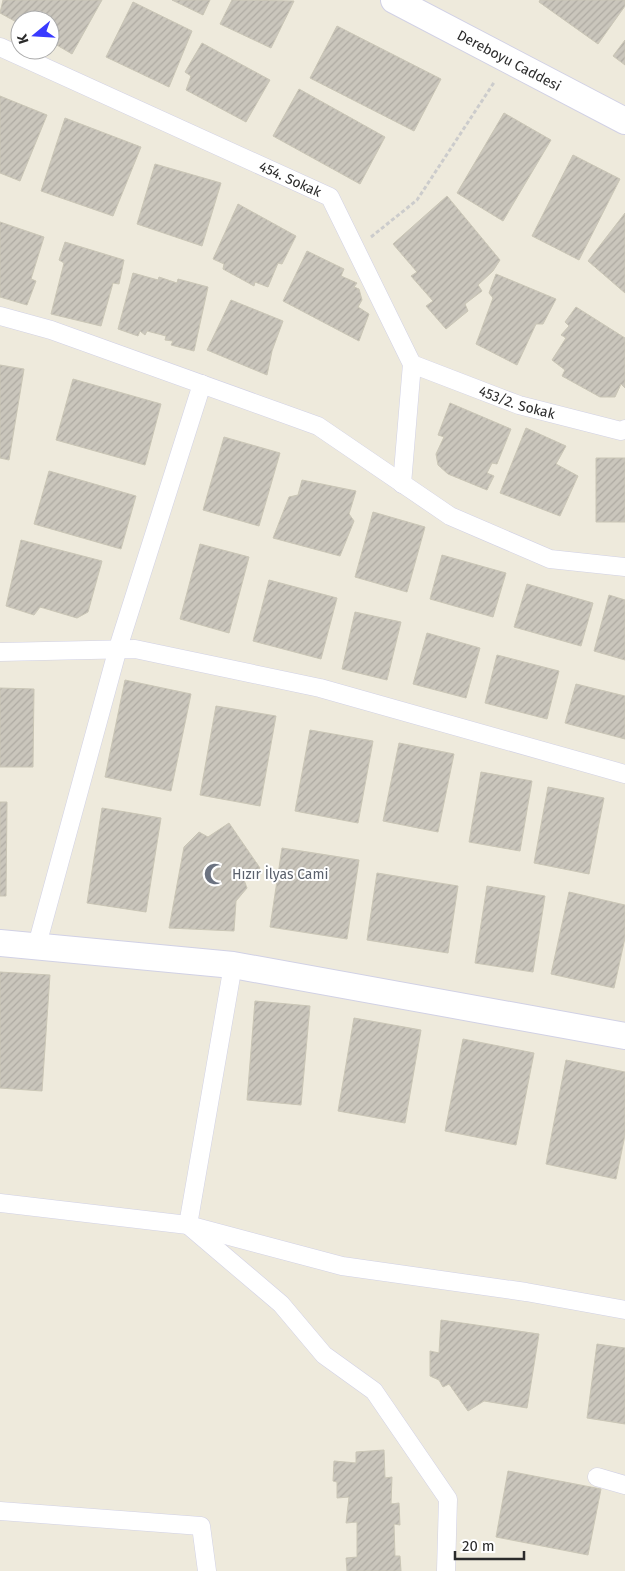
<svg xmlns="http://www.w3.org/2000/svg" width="625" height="1571" font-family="'Fira Sans',sans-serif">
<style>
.building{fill:url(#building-hatch);stroke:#cac6b6}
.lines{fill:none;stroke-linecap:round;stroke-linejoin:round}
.street-casing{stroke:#d1d1e5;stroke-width:19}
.secondary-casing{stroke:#d1d1e5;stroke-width:28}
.path{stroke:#ccc;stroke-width:3;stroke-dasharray:4 2.5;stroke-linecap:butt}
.street{stroke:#fff;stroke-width:18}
.secondary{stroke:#fff;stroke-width:26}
.labels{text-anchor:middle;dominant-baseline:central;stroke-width:4;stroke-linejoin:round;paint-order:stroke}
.street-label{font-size:14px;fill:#2b2b2b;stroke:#fff}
.worship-label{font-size:14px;fill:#5b616d;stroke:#fff;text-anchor:start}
</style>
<defs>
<pattern id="building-hatch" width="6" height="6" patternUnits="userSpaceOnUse" patternTransform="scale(1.25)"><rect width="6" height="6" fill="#cac6bc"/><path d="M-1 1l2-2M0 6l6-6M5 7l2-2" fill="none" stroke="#aeaaa2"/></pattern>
</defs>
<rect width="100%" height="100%" fill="#eeeadc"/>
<!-- building -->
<path class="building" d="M 3,0 L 102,0 L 72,54 L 50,41 L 50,20 L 20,20 L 20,24 L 0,13 Z
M 172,0 L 210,0 L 203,15 Z
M 232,0 L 294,1 L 271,48 L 220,24 Z
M 540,0 L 625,0 L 625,6 L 598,44 L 539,2 Z
M 133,2 L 192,31 L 169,87 L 106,57 Z
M 337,26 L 441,79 L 414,131 L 310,78 Z
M 625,40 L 625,65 L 613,56 Z
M 202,43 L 270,80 L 246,122 L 186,90 L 191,76 L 185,72 Z
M 299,89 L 385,137 L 360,184 L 273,136 Z
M 0,96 L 47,115 L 20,181 L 0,173 Z
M 504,113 L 551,140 L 503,221 L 457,193 Z
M 65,118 L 141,147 L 113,216 L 41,191 Z
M 573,155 L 620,179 L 579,260 L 532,236 Z
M 155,164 L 221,183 L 202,246 L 137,224 Z
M 447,196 L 500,260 L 493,271 L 478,285 L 482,291 L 465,304 L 468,311 L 446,329 L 426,306 L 433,301 L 411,276 L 417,272 L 393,244 Z
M 238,204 L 296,236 L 282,264 L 278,263 L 268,287 L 255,282 L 254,286 L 223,269 L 224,264 L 213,259 Z
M 625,213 L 625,293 L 588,261 Z
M 0,222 L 44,237 L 31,279 L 36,281 L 27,305 L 0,297 Z
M 65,242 L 124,260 L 119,284 L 113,283 L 101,326 L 51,314 L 64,263 L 59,260 Z
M 307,251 L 344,269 L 341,276 L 357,283 L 354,287 L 359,289 L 362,300 L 358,307 L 369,314 L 359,341 L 283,301 Z
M 133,273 L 158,280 L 159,277 L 177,283 L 178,279 L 208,287 L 194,351 L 171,345 L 173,341 L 165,340 L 166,336 L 147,331 L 145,335 L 140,331 L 138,336 L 118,329 Z
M 496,274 L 556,299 L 543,324 L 536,324 L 517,365 L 476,344 L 493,298 L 489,293 Z
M 231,300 L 283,321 L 272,351 L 267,375 L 207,350 Z
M 576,307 L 625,338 L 625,388 L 621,384 L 615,397 L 600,397 L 562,376 L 565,370 L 552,360 L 566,338 L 561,335 L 569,326 L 565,322 Z
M 0,365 L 24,369 L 9,460 L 0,458 Z
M 73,379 L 161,404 L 145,465 L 56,440 Z
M 450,403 L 511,429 L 497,464 L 492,463 L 487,473 L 494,476 L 487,490 L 448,474 L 438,465 L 436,454 L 444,437 L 438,435 Z
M 526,428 L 566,446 L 556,464 L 578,476 L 560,516 L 500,493 Z
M 224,437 L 280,453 L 259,526 L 203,510 Z
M 596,458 L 625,458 L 625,522 L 596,522 Z
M 49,471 L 136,496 L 121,549 L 34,524 Z
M 302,480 L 356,491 L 349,514 L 354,521 L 340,556 L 273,538 L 289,497 L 298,495 Z
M 373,512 L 425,527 L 407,592 L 355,577 Z
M 21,540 L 102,561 L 88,612 L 77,618 L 40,607 L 34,615 L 6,606 Z
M 200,544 L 249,557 L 229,633 L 180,619 Z
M 442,555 L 506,573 L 493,617 L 430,599 Z
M 269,580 L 337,598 L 321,659 L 253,641 Z
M 527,584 L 593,603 L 581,646 L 514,627 Z
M 609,595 L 625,600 L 625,660 L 594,651 Z
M 355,612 L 401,622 L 387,680 L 342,669 Z
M 427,633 L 480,648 L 466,698 L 413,684 Z
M 497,655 L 559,671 L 547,719 L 485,703 Z
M 125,680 L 191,694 L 171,791 L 105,777 Z
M 576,684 L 625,696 L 625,739 L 565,723 Z
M 0,688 L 34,689 L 33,767 L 0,767 Z
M 216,706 L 276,716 L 260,806 L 200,795 Z
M 310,730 L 373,741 L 358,823 L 295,811 Z
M 399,743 L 454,754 L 438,832 L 383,821 Z
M 481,772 L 532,781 L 520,851 L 469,842 Z
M 548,787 L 604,798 L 589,874 L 534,863 Z
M 0,802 L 7,802 L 6,896 L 0,896 Z
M 102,808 L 161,818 L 146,912 L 87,903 Z
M 229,823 L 260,868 L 244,880 L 247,888 L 236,901 L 234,931 L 169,928 L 184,847 L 199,832 L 208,837 Z
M 282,848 L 359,860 L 347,939 L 270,927 Z
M 377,873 L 458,886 L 448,953 L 367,940 Z
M 487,886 L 545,896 L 533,972 L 475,963 Z
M 569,892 L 625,905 L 625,938 L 614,988 L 551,974 Z
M 0,972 L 50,975 L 42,1091 L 0,1088 Z
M 255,1001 L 310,1006 L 301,1105 L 247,1100 Z
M 354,1018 L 421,1030 L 405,1123 L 338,1111 Z
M 463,1039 L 534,1053 L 516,1145 L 445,1131 Z
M 566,1060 L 625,1072 L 625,1135 L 616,1179 L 546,1164 Z
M 441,1320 L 539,1334 L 527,1408 L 484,1401 L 468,1411 L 449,1384 L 443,1387 L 439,1380 L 430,1376 L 430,1351 L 439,1353 Z
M 597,1344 L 625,1348 L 625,1424 L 587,1418 Z
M 384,1450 L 385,1478 L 392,1477 L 391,1504 L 399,1503 L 400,1525 L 394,1524 L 395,1556 L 400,1556 L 401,1571 L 347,1571 L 346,1558 L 357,1557 L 357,1522 L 346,1523 L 349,1497 L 337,1498 L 337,1482 L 333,1481 L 334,1461 L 356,1463 L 356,1452 Z
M 508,1471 L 601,1489 L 588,1555 L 496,1537 Z"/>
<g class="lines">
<!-- street casing -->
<g class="street-casing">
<g id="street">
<path id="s1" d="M 0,47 L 330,197 L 412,364 L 402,484"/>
<path d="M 0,316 L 51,330 L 318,426 L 450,516 L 550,559 L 625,567"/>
<path id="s2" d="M 412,364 L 519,405 L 621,431 L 625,429"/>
<path d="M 0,652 L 135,649 L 320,688 L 625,774"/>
<path d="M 37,945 L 118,648 L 202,384"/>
<path d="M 233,965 L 188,1225 L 281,1304 L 324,1355 L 374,1391 L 448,1499 L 446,1571"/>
<path d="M 0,1203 L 188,1225 L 342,1266 L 526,1292 L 625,1310"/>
<path d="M 597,1477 L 625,1485"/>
<path d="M 0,1511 L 201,1526 L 207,1571"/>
</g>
</g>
<!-- secondary casing -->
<g class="secondary-casing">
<g id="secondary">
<path id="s3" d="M 394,0 L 625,121"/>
<path d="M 0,943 L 233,965 L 625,1036"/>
</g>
</g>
<!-- path -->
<path class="path" d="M 371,237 L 417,200 L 495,81"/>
<!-- street -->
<use href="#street" class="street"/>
<!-- secondary -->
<use href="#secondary" class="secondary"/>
</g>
<!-- icons -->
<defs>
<g id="mosque-bare" transform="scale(1.725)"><path d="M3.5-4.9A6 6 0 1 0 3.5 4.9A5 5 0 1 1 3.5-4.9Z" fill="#6b7280" stroke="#fff" stroke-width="2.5" paint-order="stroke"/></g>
</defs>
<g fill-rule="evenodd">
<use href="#mosque-bare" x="215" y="874"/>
</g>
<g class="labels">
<!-- street labels -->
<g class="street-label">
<text stroke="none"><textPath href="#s3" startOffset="130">Dereboyu Caddesi</textPath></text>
<text stroke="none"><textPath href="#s1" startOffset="319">454. Sokak</textPath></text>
<text stroke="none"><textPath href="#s2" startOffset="112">453/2. Sokak</textPath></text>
</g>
<!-- worship labels -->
<g class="worship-label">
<text x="232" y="874">Hızır İlyas Cami</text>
</g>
</g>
<!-- north arrow -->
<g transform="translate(35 35) rotate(252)"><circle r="24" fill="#ffffff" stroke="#aaaaaa"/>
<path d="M0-4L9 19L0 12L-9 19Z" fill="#393aff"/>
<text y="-8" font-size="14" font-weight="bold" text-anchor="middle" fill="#2b2b2b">K</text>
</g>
<!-- scale -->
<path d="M455 1551v8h69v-8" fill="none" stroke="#2b2b2b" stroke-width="2.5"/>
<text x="462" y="1551" font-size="15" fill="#2b2b2b" stroke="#ffffff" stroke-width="4" paint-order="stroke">20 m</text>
</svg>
